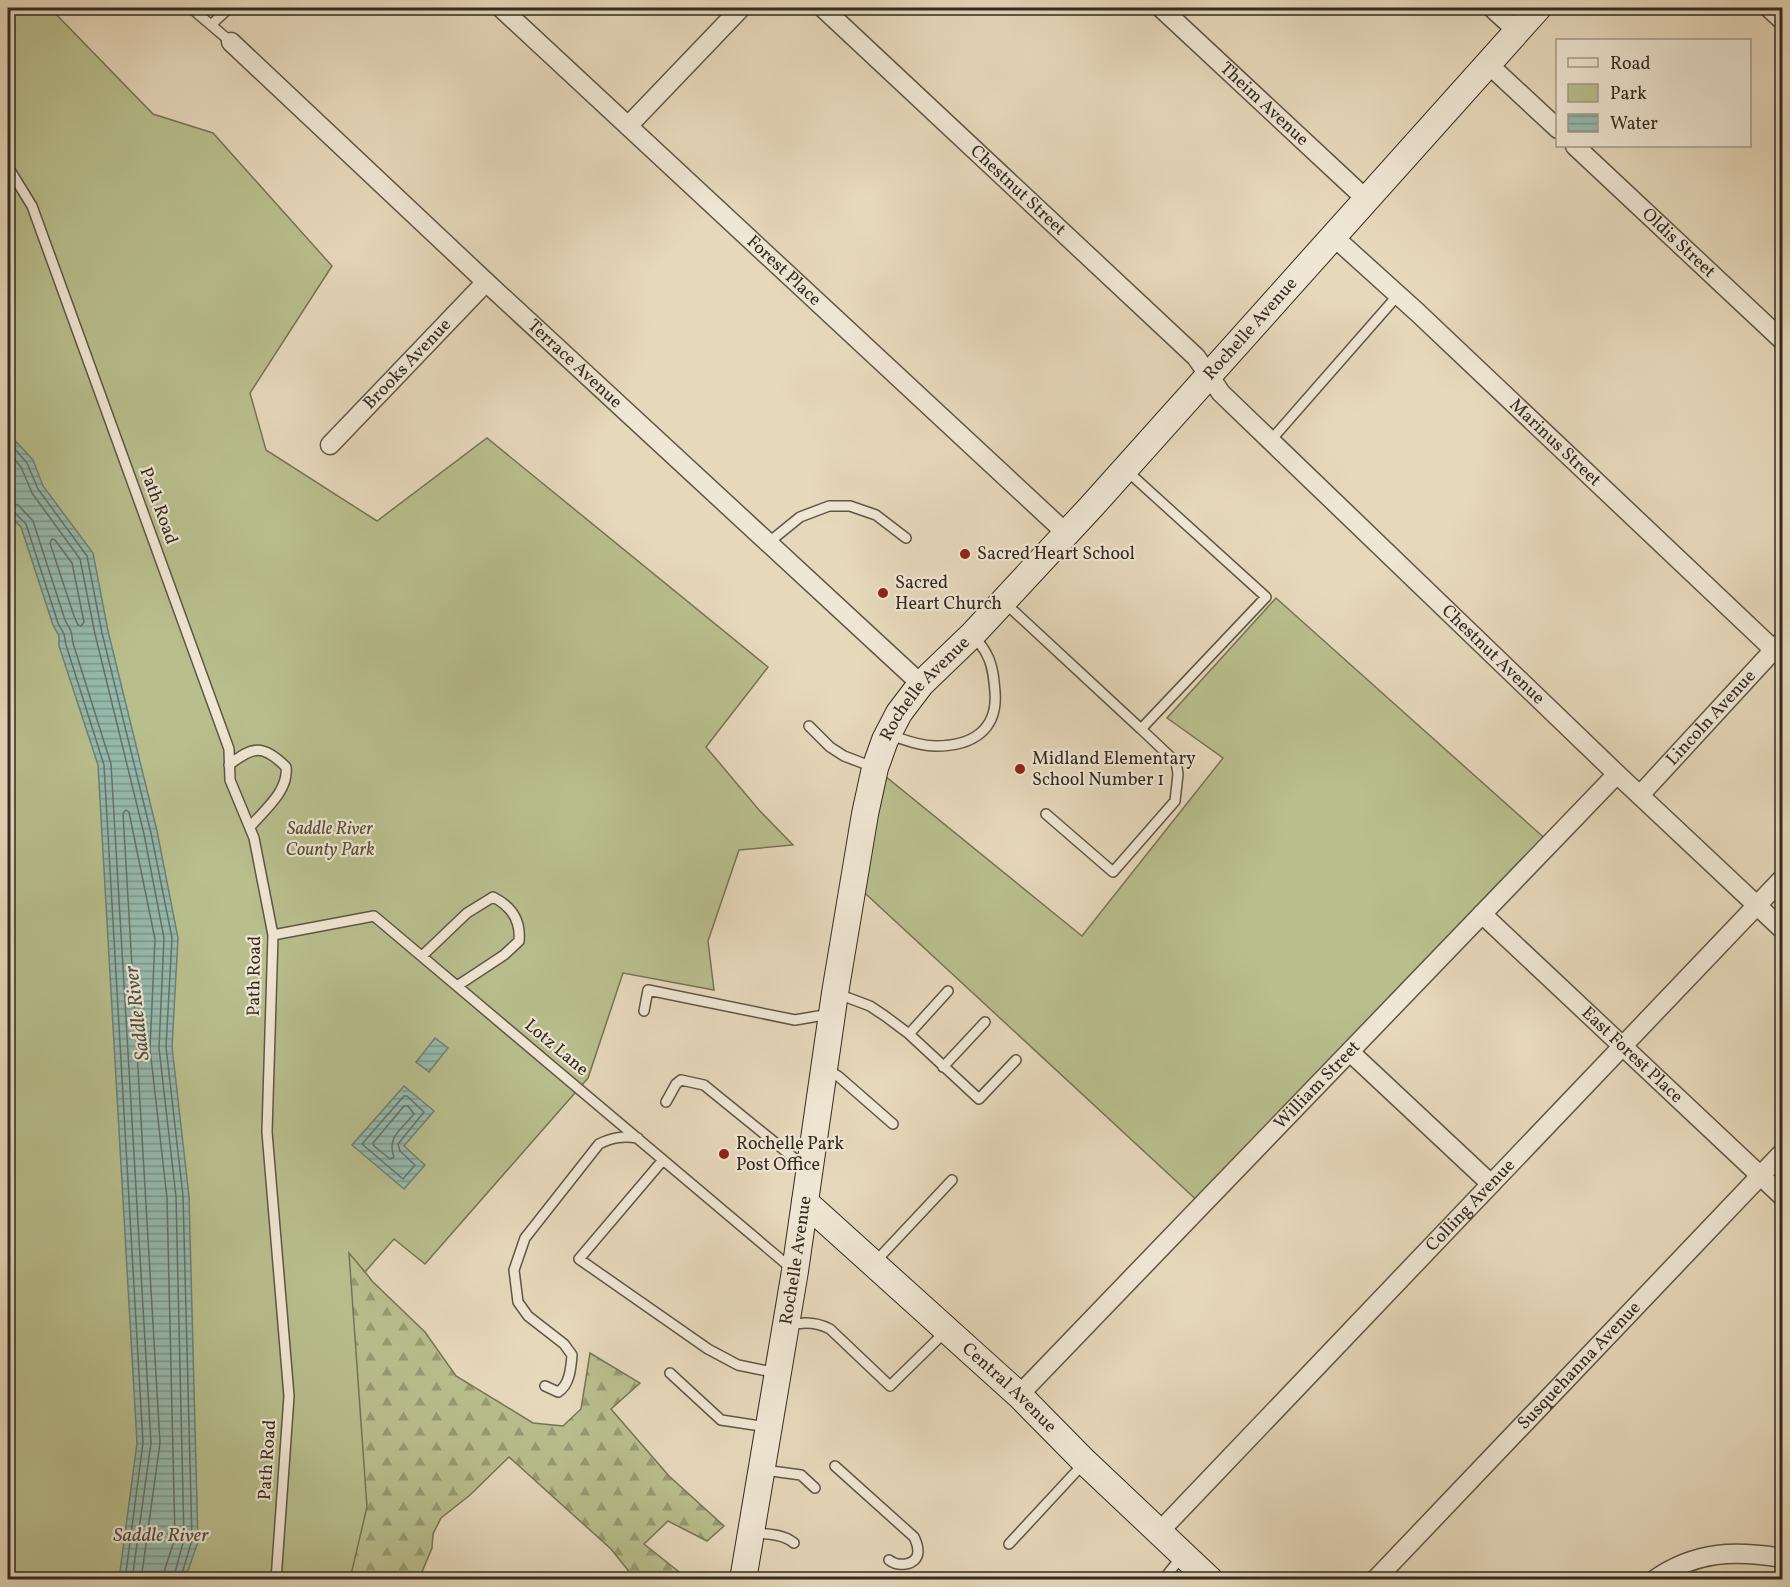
<svg xmlns="http://www.w3.org/2000/svg" width="1790" height="1587" font-family="Vollkorn,serif">
<style>
.forest{fill:url(#forest-firs);stroke:#767456;stroke-width:1.5}
.park{fill:#b9be8d;stroke:#767456;stroke-width:1.5}
.water{fill:url(#water-rules);stroke:#6e8075;stroke-width:1.5}
.lines{fill:none;stroke-linecap:round;stroke-linejoin:round}
.shore{stroke:#647267;stroke-width:1.5}
.lane-casing{stroke:#5f5647;stroke-width:12}
.street-casing{stroke:#5f5647;stroke-width:21}
.secondary-casing{stroke:#322a20;stroke-width:28}
.lane{stroke:#efe6d3;stroke-width:9}
.street{stroke:#efe6d3;stroke-width:18}
.secondary{stroke:#efe6d3;stroke-width:26}
.poi-dot{fill:#8f2418;stroke:#efe6d3;stroke-width:2}
.labels{text-anchor:middle;dominant-baseline:central;stroke-width:4.5;stroke-linejoin:round;paint-order:stroke}
.street-label{font-size:18px;fill:#322a20;stroke:#efe6d3}
.poi-label{font-size:18px;fill:#322a20;stroke:#efe6d3;text-anchor:start}
.park-label{font-size:18px;font-style:italic;fill:#544f3b;stroke:#efe6d3}
.water-label{font-size:20px;font-style:italic;fill:#4b4e44;stroke:#efe6d3}
</style>
<defs>
<pattern id="forest-firs" width="22" height="20" patternUnits="userSpaceOnUse" patternTransform="scale(1.5)"><rect width="22" height="20" fill="#b9be8d"/><path d="M5 1l3.5 6h-7zM16 11l3.5 6h-7z" fill="#979b73"/></pattern>
<pattern id="water-rules" width="6" height="5" patternUnits="userSpaceOnUse" patternTransform="scale(1.5)"><rect width="6" height="5" fill="#96baae"/><path d="M0 2.5h6" fill="none" stroke="#7b978d"/></pattern>
</defs>
<rect width="100%" height="100%" fill="#e6d8bb"/>
<filter id="stains"><feTurbulence type="fractalNoise" baseFrequency=".00333" numOctaves="4"/><feColorMatrix values="0 0 0 0 .2 0 0 0 0 .09 0 0 0 0 .02 0 0 0 .5 -.17"/></filter>
<radialGradient id="worn" r=".72"><stop offset=".6" stop-color="#630" stop-opacity="0"/><stop offset="1" stop-color="#630" stop-opacity=".3"/></radialGradient>
<!-- forest -->
<path class="forest" d="M 349,1251 L 372,1281 L 425,1332 L 456,1376 L 533,1423 L 563,1426 L 581,1409 L 590,1353 L 640,1383 L 611,1409 L 669,1476 L 724,1526 L 707,1541 L 668,1521 L 644,1544 L 688,1579 L 635,1579 L 611,1549 L 509,1457 L 470,1495 L 441,1518 L 433,1534 L 432,1548 L 419,1579 L 313,1579 Z"/>
<!-- park -->
<path class="park" d="M 8,8 L 50,8 L 153,114 L 213,133 L 332,266 L 250,393 L 266,450 L 377,521 L 487,438 L 768,667 L 706,747 L 759,810 L 793,845 L 739,850 L 708,941 L 714,990 L 623,973 L 588,1078 L 425,1264 L 394,1239 L 365,1272 L 349,1253 L 367,1507 L 350,1579 L 8,1580 Z
M 1276,598 L 1550,843 L 1202,1205 L 854,883 L 875,768 L 1082,936 L 1223,758 L 1167,718 Z"/>
<!-- water -->
<path class="water" d="M 8,433 L 33,460 L 43,486 L 93,553 L 108,631 L 157,831 L 178,938 L 172,1047 L 189,1196 L 198,1542 L 185,1579 L 119,1579 L 137,1443 L 98,765 L 59,646 L 59,636 L 53,625 L 21,527 L 8,514 Z
M 435,1038 L 448,1048 L 429,1072 L 416,1062 Z
M 404,1086 L 434,1111 L 404,1146 L 425,1165 L 404,1189 L 352,1145 Z"/>
<g class="lines">
<!-- shore -->
<path class="shore" d="M 8,441 L 27,463 L 38,489 L 87,556 L 102,633 L 151,833 L 172,938 L 166,1047 L 183,1196 L 192,1540 L 180,1580
M 8,452 L 21,467 L 32,493 L 80,559 L 95,634 L 144,834 L 164,938 L 159,1048 L 176,1197 L 184,1539 L 173,1580
M 8,502 L 18,505 L 33,521 L 65,620 L 71,631 L 73,643 L 111,764 L 151,1443 L 132,1580
M 8,510 L 13,511 L 26,524 L 58,623 L 64,634 L 66,645 L 104,765 L 143,1443 L 125,1580
M 52,539 L 55,540 L 72,563 L 84,622 L 81,626 L 78,625 L 74,616 L 50,543 Z
M 404,1096 L 407,1096 L 424,1112 L 398,1144 L 400,1151 L 415,1165 L 403,1179 L 362,1144 Z
M 404,1106 L 408,1106 L 414,1114 C 403,1128 386,1137 394,1157 L 390,1159 L 374,1146 L 373,1143 Z
M 141,1580 L 160,1443 L 123,813 L 126,810 L 129,812 L 155,939 L 150,1049 L 167,1198 L 175,1538 L 164,1572 L 164,1580"/>
<!-- lane casing -->
<g class="lane-casing">
<path id="lane" d="M 191,8 L 231,42
M 211,25 L 229,8
M 8,167 L 32,206 L 229,749 L 230,780 L 254,838 L 273,935 L 267,1132 L 289,1396 L 276,1580
M 1271,440 L 1398,295
M 768,543 L 800,517 L 829,506 L 850,506 L 876,515 L 906,538
M 1005,603 L 1141,729 L 1266,597 L 1126,470
M 809,726 L 830,747 L 844,756 L 873,767
M 890,735 C 905,740 920,746 936,746 C 971,746 998,731 995,692 C 994,680 993,666 987,655 C 984,648 978,642 974,636
M 229,765 C 253,746 263,744 286,767 C 289,791 264,810 250,827
M 1046,814 L 1113,872 L 1175,801 L 1178,774 L 1176,762 L 1141,729
M 273,935 L 374,916 L 791,1268
M 422,956 L 467,913 L 493,897 C 511,906 521,920 519,941 L 504,955 L 457,986
M 838,994 L 870,1006 L 885,1016 L 909,1034 L 979,1099 L 1016,1060
M 644,1011 L 648,990 L 795,1020 L 830,1014
M 909,1034 L 948,991
M 943,1067 L 985,1022
M 827,1069 L 838,1076 L 893,1124
M 666,1102 L 676,1084 L 681,1080 L 704,1085 L 805,1167
M 663,1160 L 579,1259 L 708,1349 L 738,1365 L 777,1373
M 875,1262 L 952,1180
M 788,1326 C 803,1321 816,1322 830,1329 L 890,1386 L 946,1331
M 670,1373 L 721,1420 L 767,1427
M 545,1386 L 558,1392 C 570,1385 571,1367 572,1355 L 564,1344 L 528,1316 L 518,1302 L 514,1270 L 525,1238 L 599,1144 C 613,1137 623,1136 638,1138
M 835,1466 L 914,1537 C 916,1541 918,1547 918,1552 C 917,1566 898,1567 889,1560
M 764,1470 L 801,1475 L 815,1488
M 753,1533 C 767,1534 783,1534 794,1543
M 1009,1544 L 1085,1462
M 1163,1580 L 1182,1556"/>
</g>
<!-- street casing -->
<g class="street-casing">
<g id="street">
<path id="s1" d="M 501,8 L 1066,533"/>
<path id="s2" d="M 823,8 L 1196,357 L 1221,393 L 1617,774 L 1782,929"/>
<path id="s3" d="M 1161,8 L 1367,200"/>
<path d="M 1492,8 L 1517,31"/>
<path d="M 1769,8 L 1782,20"/>
<path id="s4" d="M 231,42 L 486,282 L 921,684"/>
<path d="M 1487,63 L 1558,129"/>
<path d="M 628,126 L 741,8"/>
<path id="s5" d="M 1575,146 L 1782,340"/>
<path id="s6" d="M 1334,237 L 1417,312 L 1774,650"/>
<path id="s7" d="M 330,445 L 486,282"/>
<path id="s8" d="M 1640,795 L 1781,642"/>
<path id="s9" d="M 1482,914 L 1782,1196"/>
<path d="M 1350,1052 L 1491,1184"/>
<path id="s10" d="M 1019,1395 L 1617,774"/>
<path id="s11" d="M 1160,1531 L 1782,879"/>
<path id="s12" d="M 1375,1580 L 1782,1153"/>
<path d="M 1654,1580 C 1695,1551 1735,1550 1782,1558"/>
</g>
</g>
<!-- secondary casing -->
<g class="secondary-casing">
<g id="secondary">
<path id="s13" d="M 805,1202 L 1019,1395 L 1085,1462 L 1210,1580"/>
<path id="s14" d="M 743,1580 L 795,1271 L 835,993 L 865,814 L 875,768 L 885,740 L 899,713 L 921,684 L 973,634 L 1091,507 L 1538,8"/>
</g>
</g>
<!-- lane -->
<use href="#lane" class="lane"/>
<!-- street -->
<use href="#street" class="street"/>
<!-- secondary -->
<use href="#secondary" class="secondary"/>
</g>
<!-- markers -->
<g class="poi-dot">
<circle cx="965" cy="554" r="6"/>
<circle cx="883" cy="593" r="6"/>
<circle cx="1020" cy="769" r="6"/>
<circle cx="724" cy="1154" r="6"/>
</g>
<g class="labels">
<!-- street labels -->
<g class="street-label">
<text stroke="none"><textPath href="#s3" startOffset="141">Theim Avenue</textPath></text>
<text stroke="none"><textPath href="#s2" startOffset="267">Chestnut Street</textPath></text>
<text stroke="none"><textPath href="#s5" startOffset="142">Oldis Street</textPath></text>
<text stroke="none"><textPath href="#s1" startOffset="386">Forest Place</textPath></text>
<text stroke="none"><textPath href="#s14" startOffset="1404">Rochelle Avenue</textPath></text>
<text stroke="none"><textPath href="#s7" startOffset="112">Brooks Avenue</textPath></text>
<text stroke="none"><textPath href="#s4" startOffset="471">Terrace Avenue</textPath></text>
<text stroke="none"><textPath href="#s6" startOffset="302">Marinus Street</textPath></text>
<text transform="translate(158 506) rotate(70)">Path Road</text>
<text stroke="none"><textPath href="#s2" startOffset="932">Chestnut Avenue</textPath></text>
<text stroke="none"><textPath href="#s14" startOffset="918">Rochelle Avenue</textPath></text>
<text stroke="none"><textPath href="#s8" startOffset="105">Lincoln Avenue</textPath></text>
<text transform="translate(255 976) rotate(-89)">Path Road</text>
<text transform="translate(556 1048) rotate(40)">Lotz Lane</text>
<text stroke="none"><textPath href="#s9" startOffset="206">East Forest Place</textPath></text>
<text stroke="none"><textPath href="#s10" startOffset="430">William Street</textPath></text>
<text stroke="none"><textPath href="#s11" startOffset="450">Colling Avenue</textPath></text>
<text stroke="none"><textPath href="#s14" startOffset="324">Rochelle Avenue</textPath></text>
<text stroke="none"><textPath href="#s12" startOffset="296">Susquehanna Avenue</textPath></text>
<text stroke="none"><textPath href="#s13" startOffset="276">Central Avenue</textPath></text>
<text transform="translate(268 1460) rotate(-86)">Path Road</text>
</g>
<!-- poi labels -->
<g class="poi-label">
<text x="977" y="554">Sacred Heart School</text>
<text x="895" y="583">Sacred<tspan x="895" dy="21">Heart Church</tspan></text>
<text x="1032" y="759">Midland Elementary<tspan x="1032" dy="21">School Number 1</tspan></text>
<text x="736" y="1144">Rochelle Park<tspan x="736" dy="21">Post Office</tspan></text>
</g>
<!-- park labels -->
<g class="park-label">
<text x="330" y="829">Saddle River<tspan x="330" dy="21">County Park</tspan></text>
</g>
<!-- water labels -->
<g class="water-label">
<text transform="translate(138 1013) rotate(-97)">Saddle River</text>
<text x="161" y="1536">Saddle River</text>
</g>
</g>
<!-- margin -->
<rect width="1790" height="1587" fill="none" stroke="#e6d8bb" stroke-width="30"/>
<rect x="9" y="9" width="1772" height="1569" fill="none" stroke="#322a20" stroke-width="3"/>
<rect x="15" y="15" width="1760" height="1557" fill="none" stroke="#322a20" stroke-width="1.5"/>
<!-- legend -->
<rect x="1556" y="39" width="195" height="108" fill="#efe6d3" stroke="#a39b8b" stroke-width="1.5"/>
<rect x="1568" y="58" width="30" height="9" fill="#efe6d3" stroke="#a39b8b" stroke-width="1.5"/>
<text x="1610" y="69" font-size="18" fill="#322a20">Road</text>
<rect x="1568" y="84" width="30" height="18" fill="#b9be8d" stroke="#a39b8b" stroke-width="1.5"/>
<text x="1610" y="99" font-size="18" fill="#322a20">Park</text>
<rect x="1568" y="114" width="30" height="18" fill="url(#water-rules)" stroke="#a39b8b" stroke-width="1.5"/>
<text x="1610" y="129" font-size="18" fill="#322a20">Water</text>
<rect width="100%" height="100%" filter="url(#stains)"/>
<rect width="100%" height="100%" fill="url(#worn)"/>
</svg>
